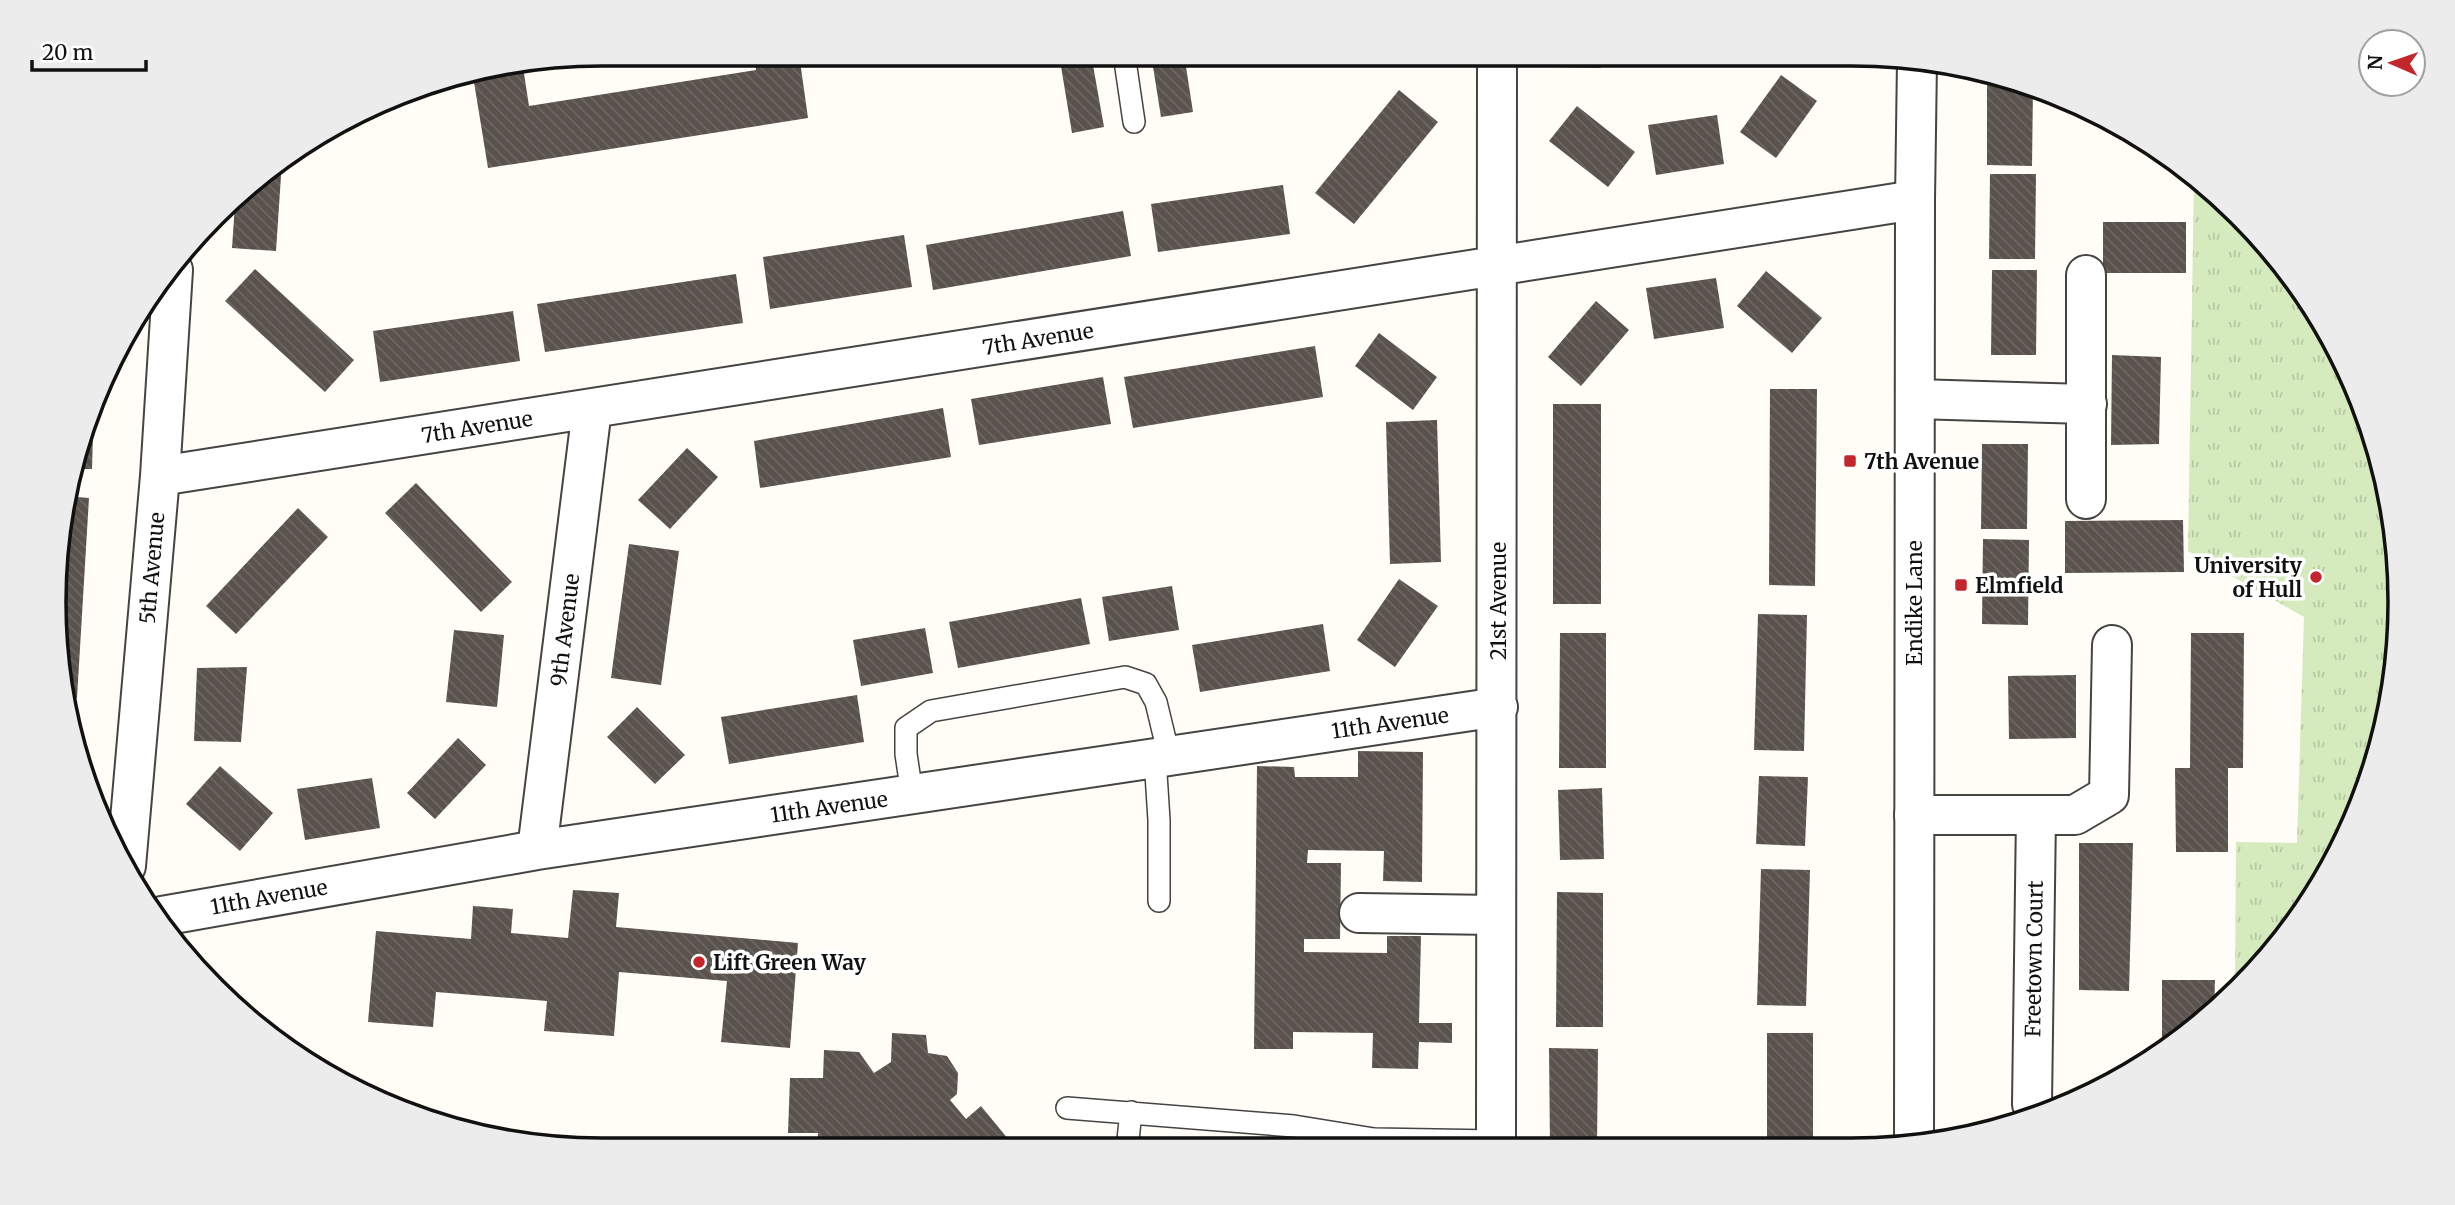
<svg xmlns="http://www.w3.org/2000/svg" width="2455" height="1205" font-family="Merriweather,serif">
<style>
.grass{fill:url(#grass-tufts)}
.building{fill:url(#building-back-hatch)}
.lines{fill:none;stroke-linecap:round;stroke-linejoin:round}
.service-casing{stroke:#444;stroke-width:24}
.minor-casing{stroke:#444;stroke-width:42}
.tertiary-casing{stroke:#444;stroke-width:42}
.service{stroke:#fff;stroke-width:21}
.minor{stroke:#fff;stroke-width:38}
.tertiary{stroke:#fff;stroke-width:38}
.poi-dot{fill:#c4262e;stroke:#fff;stroke-width:2.5}
.labels{text-anchor:middle;dominant-baseline:central;stroke-width:7;stroke-linejoin:round;paint-order:stroke}
.street-label{font-size:21px;fill:#111;stroke:#fff}
.poi-label{font-size:21px;font-weight:bold;fill:#111;stroke:#fff;text-anchor:start}
.rim{fill:none;stroke:#111;stroke-width:3.5}
</style>
<defs>
<pattern id="grass-tufts" width="24" height="20" patternUnits="userSpaceOnUse" patternTransform="scale(1.75)"><rect width="24" height="20" fill="#d5ebbd"/><path d="M3 7l-1-3M5 7V3M7 7l1-3M15 17l-1-3M17 17v-4M19 17l1-3" fill="none" stroke="#b6c8a1"/></pattern>
<pattern id="building-back-hatch" width="6" height="6" patternUnits="userSpaceOnUse" patternTransform="scale(1.75)"><rect width="6" height="6" fill="#5a524d"/><path d="M-1 5l2 2M0 0l6 6M5-1l2 2" fill="none" stroke="#6d6662"/></pattern>
</defs>
<rect width="100%" height="100%" fill="#fffdf5"/>
<!-- grass -->
<path class="grass" d="M 2194,177 L 2240,215 L 2309,298 L 2359,393 L 2390,496 L 2401,603 L 2390,710 L 2359,813 L 2288,936 L 2235,988 L 2236,842 L 2297,843 L 2304,617 L 2188,551 Z"/>
<!-- building -->
<path class="building" d="M 754,54 L 799,54 L 808,118 L 488,168 L 473,76 L 523,67 L 529,106 L 756,70 Z
M 1059,54 L 1091,54 L 1104,127 L 1072,133 Z
M 1151,54 L 1184,54 L 1193,112 L 1161,117 Z
M 1552,54 L 1601,54 L 1601,68 L 1552,67 Z
M 1781,75 L 1817,101 L 1776,158 L 1740,132 Z
M 1987,80 L 2012,81 L 2033,87 L 2032,166 L 1987,165 Z
M 1399,90 L 1438,122 L 1354,224 L 1315,193 Z
M 1577,106 L 1635,152 L 1608,187 L 1549,141 Z
M 1717,115 L 1724,164 L 1656,175 L 1648,125 Z
M 282,161 L 276,251 L 232,248 L 235,204 L 268,168 Z
M 1990,174 L 2036,174 L 2035,259 L 1989,259 Z
M 1283,185 L 1290,234 L 1158,252 L 1151,204 Z
M 1123,211 L 1131,256 L 933,290 L 926,245 Z
M 2103,222 L 2186,222 L 2186,273 L 2103,273 Z
M 904,235 L 912,287 L 770,309 L 763,257 Z
M 255,269 L 354,360 L 325,392 L 225,301 Z
M 1992,270 L 2037,270 L 2036,355 L 1991,355 Z
M 1766,271 L 1822,318 L 1792,353 L 1737,306 Z
M 736,274 L 743,323 L 545,352 L 537,304 Z
M 1716,278 L 1724,328 L 1654,339 L 1646,288 Z
M 1596,301 L 1629,330 L 1581,386 L 1548,357 Z
M 513,311 L 520,361 L 380,382 L 373,331 Z
M 1379,333 L 1437,377 L 1413,410 L 1355,366 Z
M 1315,346 L 1323,397 L 1133,428 L 1124,377 Z
M 2112,355 L 2161,357 L 2159,444 L 2111,445 Z
M 1103,377 L 1111,424 L 979,445 L 971,399 Z
M 1770,389 L 1817,389 L 1815,586 L 1769,585 Z
M 94,400 L 92,469 L 73,469 L 83,435 Z
M 1553,404 L 1601,404 L 1601,604 L 1553,604 Z
M 943,408 L 951,457 L 760,488 L 754,441 Z
M 1437,420 L 1441,562 L 1390,564 L 1386,422 Z
M 1982,444 L 2028,444 L 2027,529 L 1981,529 Z
M 687,448 L 718,477 L 670,529 L 638,500 Z
M 416,483 L 512,582 L 481,612 L 385,513 Z
M 65,496 L 89,498 L 77,698 L 66,698 L 59,674 Z
M 298,508 L 328,537 L 236,634 L 206,606 Z
M 2183,520 L 2184,572 L 2065,573 L 2065,521 Z
M 1983,539 L 2029,540 L 2028,625 L 1982,624 Z
M 629,544 L 679,551 L 661,685 L 611,678 Z
M 1399,579 L 1438,606 L 1395,667 L 1357,640 Z
M 1172,586 L 1179,630 L 1109,641 L 1102,597 Z
M 1081,598 L 1090,644 L 958,668 L 949,622 Z
M 1758,614 L 1807,615 L 1804,751 L 1754,750 Z
M 1323,624 L 1330,671 L 1200,692 L 1192,645 Z
M 925,628 L 933,673 L 861,686 L 853,640 Z
M 454,630 L 504,635 L 497,707 L 446,702 Z
M 1560,633 L 1606,633 L 1606,768 L 1559,768 Z
M 2191,633 L 2244,633 L 2243,768 L 2228,768 L 2228,852 L 2176,852 L 2175,768 L 2190,768 Z
M 247,667 L 241,742 L 194,741 L 197,668 Z
M 2076,675 L 2076,738 L 2009,739 L 2008,676 Z
M 857,695 L 864,742 L 729,764 L 721,717 Z
M 637,707 L 685,755 L 655,784 L 607,737 Z
M 458,738 L 486,765 L 435,819 L 407,793 Z
M 1358,751 L 1423,752 L 1422,882 L 1383,881 L 1384,851 L 1308,850 L 1307,863 L 1341,863 L 1340,939 L 1304,939 L 1304,952 L 1387,953 L 1387,936 L 1421,936 L 1419,1023 L 1452,1023 L 1452,1043 L 1419,1042 L 1418,1069 L 1372,1068 L 1373,1033 L 1293,1032 L 1293,1049 L 1254,1049 L 1257,766 L 1294,767 L 1295,777 L 1358,777 Z
M 220,766 L 273,813 L 240,851 L 186,804 Z
M 1759,776 L 1808,777 L 1805,846 L 1756,844 Z
M 372,778 L 380,828 L 305,840 L 297,789 Z
M 1602,788 L 1604,859 L 1560,860 L 1558,790 Z
M 2079,843 L 2133,843 L 2129,991 L 2079,990 Z
M 1761,869 L 1810,870 L 1806,1006 L 1757,1005 Z
M 573,890 L 619,893 L 616,927 L 798,943 L 790,1048 L 721,1042 L 727,981 L 619,972 L 614,1036 L 544,1031 L 547,1001 L 436,992 L 433,1027 L 368,1022 L 376,931 L 471,939 L 473,906 L 513,909 L 511,933 L 568,938 Z
M 1557,892 L 1603,893 L 1603,1027 L 1556,1027 Z
M 2162,980 L 2215,980 L 2214,1010 L 2187,1037 L 2162,1052 Z
M 892,1033 L 926,1035 L 928,1053 L 947,1056 L 958,1073 L 957,1094 L 950,1100 L 966,1119 L 981,1106 L 1013,1145 L 1009,1149 L 817,1150 L 818,1133 L 788,1133 L 790,1078 L 823,1078 L 824,1050 L 859,1052 L 874,1073 L 891,1062 Z
M 1767,1033 L 1813,1033 L 1813,1146 L 1767,1147 Z
M 1549,1048 L 1598,1049 L 1597,1147 L 1550,1147 Z"/>
<g class="lines">
<!-- service casing -->
<g class="service-casing">
<path id="service" d="M 1124,54 L 1134,122
M 1155,758 L 1159,820 L 1159,901
M 912,794 L 906,754 L 906,728 L 931,711 L 1125,677 L 1146,684 L 1156,702 L 1169,756
M 1067,1108 L 1294,1126 L 1374,1139 L 1496,1141
M 1127,1149 L 1131,1112"/>
</g>
<!-- minor casing -->
<g class="minor-casing">
<path id="minor" d="M 1915,399 L 2087,404
M 160,476 L 1915,200
M 2086,499 L 2086,275
M 1914,815 L 2075,815 L 2109,795 L 2112,645
M 537,850 L 592,409
M 126,866 L 160,476 L 173,270
M 1359,913 L 1496,915
M 162,916 L 537,850 L 1498,707
M 2032,1104 L 2036,815
M 1496,1148 L 1497,54"/>
</g>
<!-- tertiary casing -->
<g class="tertiary-casing">
<path id="tertiary" d="M 1914,1146 L 1915,200 L 1917,61"/>
</g>
<!-- service -->
<use href="#service" class="service"/>
<!-- minor -->
<use href="#minor" class="minor"/>
<!-- tertiary -->
<use href="#tertiary" class="tertiary"/>
</g>
<!-- markers -->
<g class="poi-dot">
<rect x="1843" y="454" width="14" height="14" rx="3.5"/>
<circle cx="2316" cy="577" r="7"/>
<rect x="1954" y="578" width="14" height="14" rx="3.5"/>
<circle cx="699" cy="962" r="7"/>
</g>
<g class="labels">
<!-- street labels -->
<g class="street-label">
<text transform="translate(1038 339) rotate(-9)">7th Avenue</text>
<text transform="translate(477 427) rotate(-9)">7th Avenue</text>
<text transform="translate(152 568) rotate(-85)">5th Avenue</text>
<text transform="translate(1498 601) rotate(-90)">21st Avenue</text>
<text transform="translate(1914 603) rotate(-90)">Endike Lane</text>
<text transform="translate(565 630) rotate(-83)">9th Avenue</text>
<text transform="translate(1390 723) rotate(-8)">11th Avenue</text>
<text transform="translate(829 807) rotate(-8)">11th Avenue</text>
<text transform="translate(269 897) rotate(-10)">11th Avenue</text>
<text transform="translate(2034 959) rotate(-89)">Freetown Court</text>
</g>
<!-- poi labels -->
<g class="poi-label">
<text x="1864" y="461">7th Avenue</text>
<text x="2302" y="565" text-anchor="end">University<tspan x="2302" dy="24">of Hull</tspan></text>
<text x="1975" y="585">Elmfield</text>
<text x="713" y="962">Lift Green Way</text>
</g>
</g>
<!-- crop -->
<path d="M0 0H2455V1205H0ZM602 66H1852A536 536 0 0 1 2388 602V602A536 536 0 0 1 1852 1138H602A536 536 0 0 1 66 602V602A536 536 0 0 1 602 66Z" fill="#ececec" fill-rule="evenodd"/>
<path class="rim" d="M602 66H1852A536 536 0 0 1 2388 602V602A536 536 0 0 1 1852 1138H602A536 536 0 0 1 66 602V602A536 536 0 0 1 602 66Z"/>
<!-- north arrow -->
<g transform="translate(2392 63) rotate(272)"><circle r="33" fill="#ffffff" stroke="#a0a0a0" stroke-width="2"/>
<path d="M0-5L12 26L0 18L-12 26Z" fill="#c4262e"/>
<text y="-10" font-size="19" font-weight="bold" text-anchor="middle" fill="#111111">N</text>
</g>
<!-- scale -->
<path d="M32 60v10h114v-10" fill="none" stroke="#111111" stroke-width="3.5"/>
<text x="42" y="60" font-size="21" fill="#111111" stroke="#ffffff" stroke-width="5" paint-order="stroke">20 m</text>
</svg>
